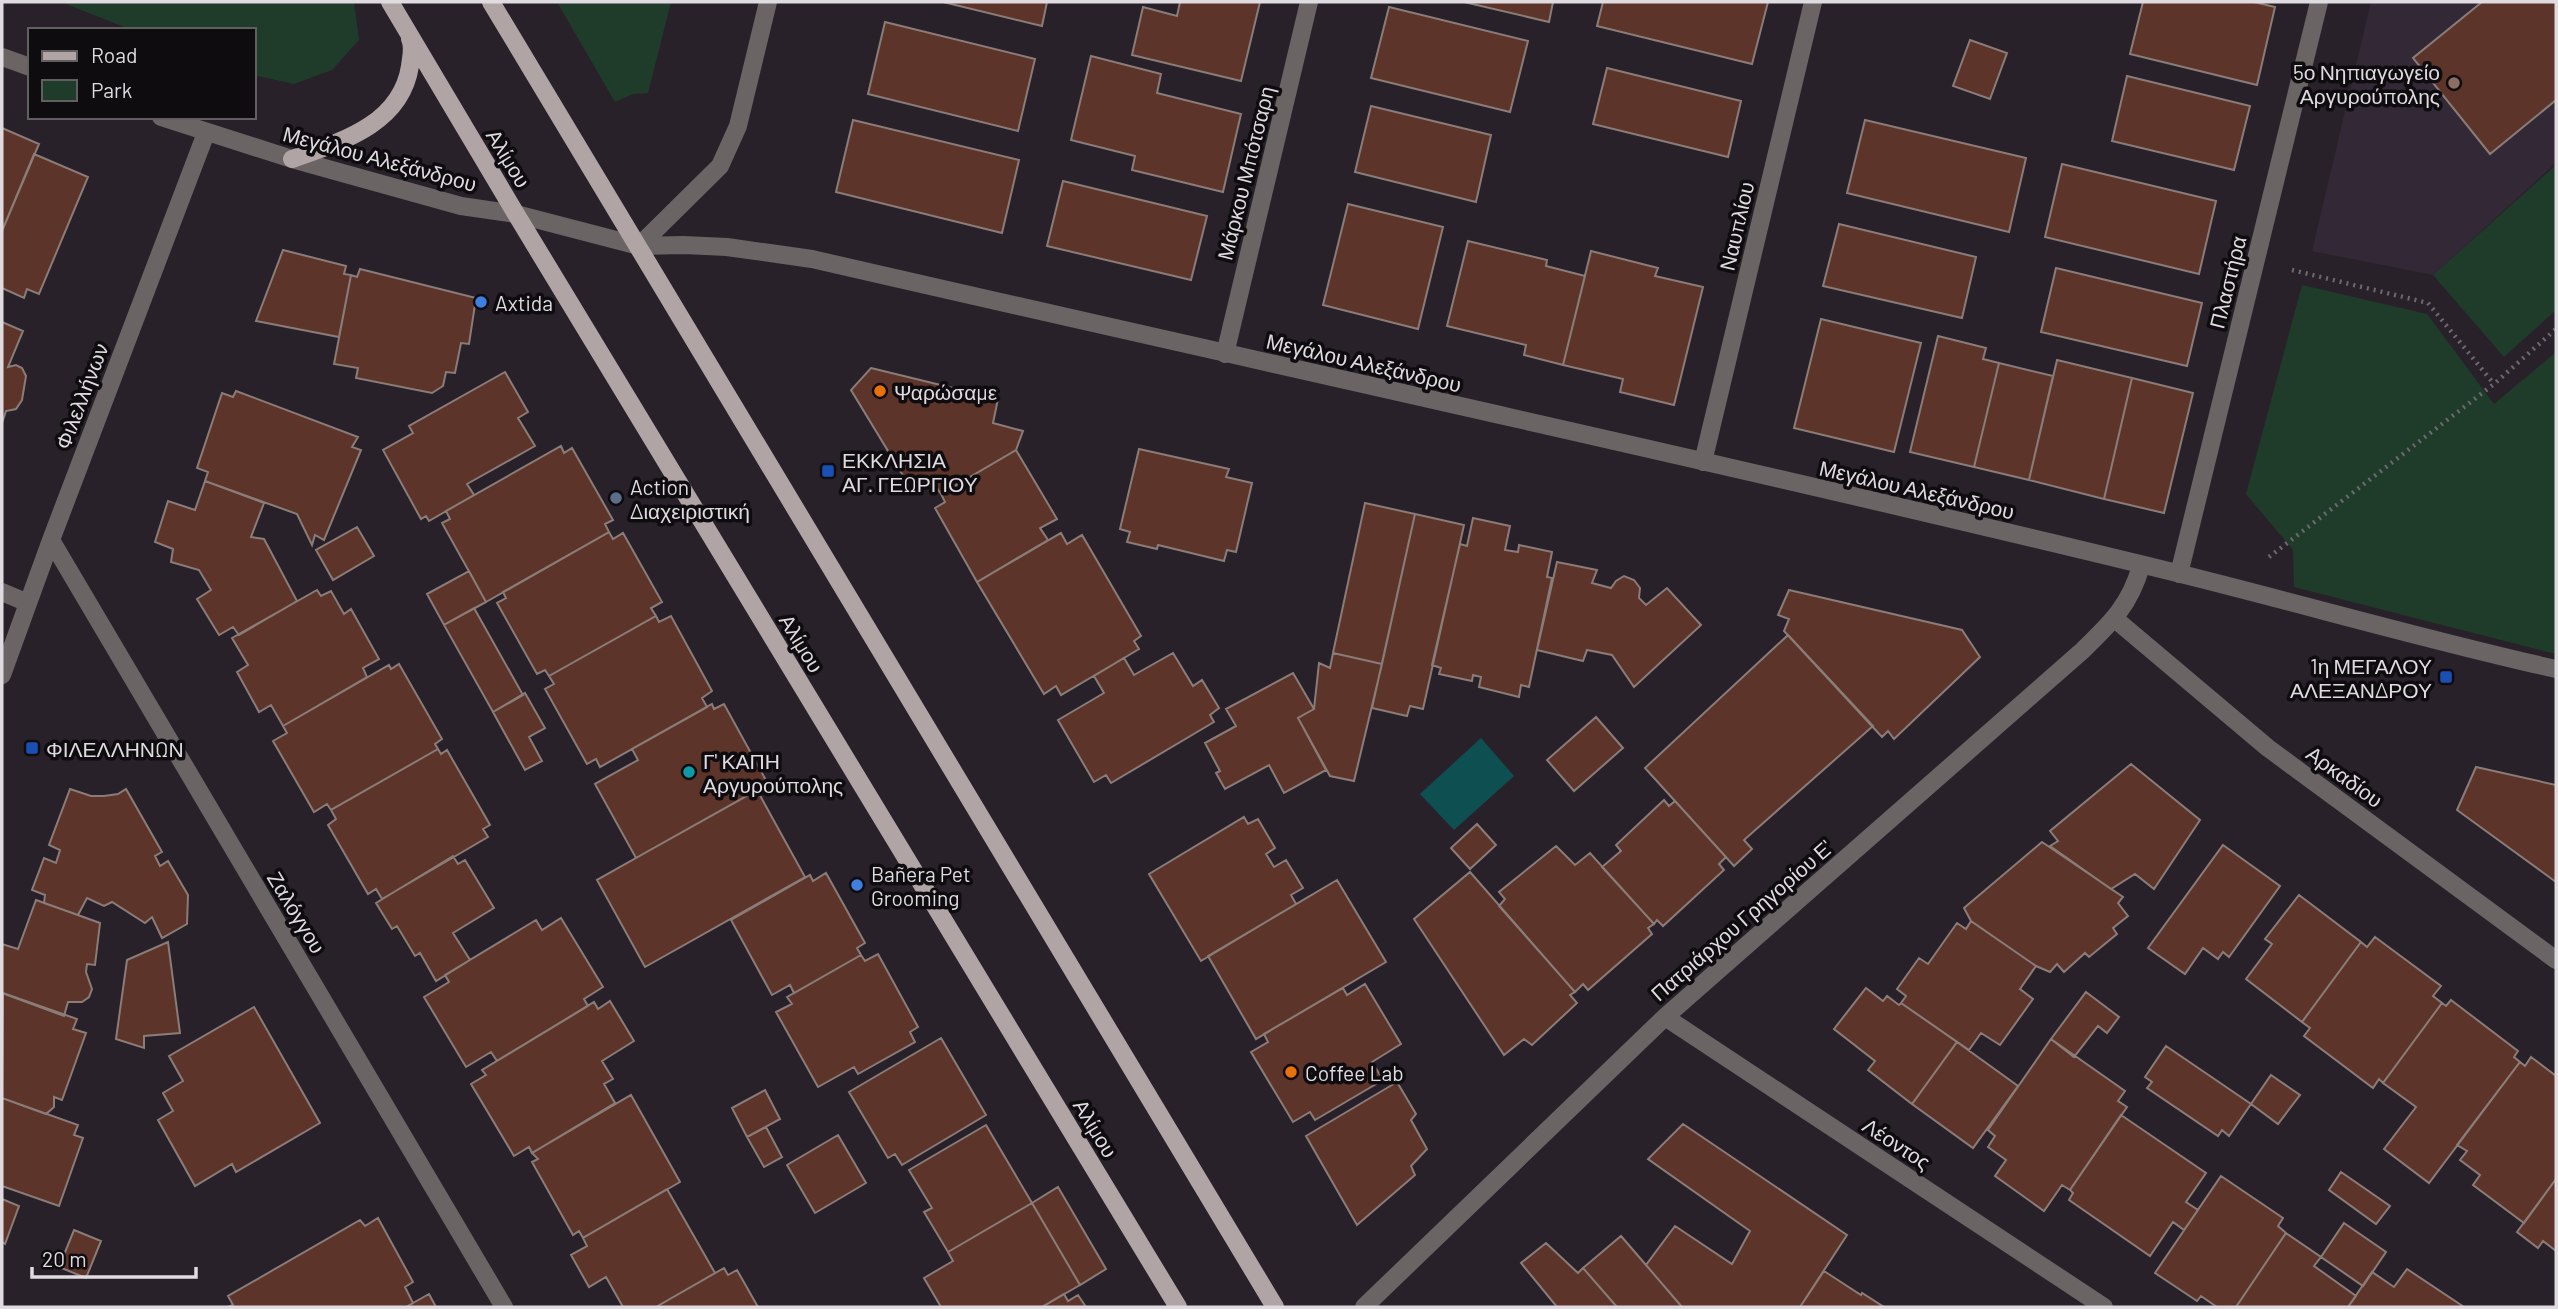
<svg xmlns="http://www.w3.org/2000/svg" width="2558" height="1309" font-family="Barlow,sans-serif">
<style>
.built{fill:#332936}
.green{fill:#1f3c2a}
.water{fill:#0e5052}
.building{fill:#5d3429;stroke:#8a7c78;stroke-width:2}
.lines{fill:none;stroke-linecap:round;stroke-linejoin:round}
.path{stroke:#6e6870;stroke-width:4.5;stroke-dasharray:2 5;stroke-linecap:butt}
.minor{stroke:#6a6464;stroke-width:18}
.major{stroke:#b1a4a4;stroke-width:18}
.education-dot{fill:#8d6e63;stroke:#0f0c10;stroke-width:2.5}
.shop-dot{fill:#3f7fe0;stroke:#0f0c10;stroke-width:2.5}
.food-dot{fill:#e8710a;stroke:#0f0c10;stroke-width:2.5}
.transit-dot{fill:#1a4fb4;stroke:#0f0c10;stroke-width:2.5}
.service-dot{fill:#5c6f8a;stroke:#0f0c10;stroke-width:2.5}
.culture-dot{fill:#0f9aa8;stroke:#0f0c10;stroke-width:2.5}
.labels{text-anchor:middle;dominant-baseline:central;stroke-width:7;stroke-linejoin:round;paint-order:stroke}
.poi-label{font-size:21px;fill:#dfdbe0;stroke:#0f0c10;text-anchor:start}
.street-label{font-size:21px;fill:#dfdbe0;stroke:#0f0c10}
</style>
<rect width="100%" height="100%" fill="#28212a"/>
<!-- built -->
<path class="built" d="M 2371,2 L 2556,2 L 2556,163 L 2433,275 L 2312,251 Z"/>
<!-- green -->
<path class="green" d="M 61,2 L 354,2 L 359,40 L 332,70 L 294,84 L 254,75 L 254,30 L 132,30 Z
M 557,2 L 671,2 L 648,93 L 633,94 L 615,102 Z
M 2556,165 L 2556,310 L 2504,357 L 2433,275 Z
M 2302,285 L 2427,314 L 2494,404 L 2556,352 L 2556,654 L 2294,587 L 2293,550 L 2246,494 Z"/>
<!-- water -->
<path class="water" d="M 1481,738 L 1514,776 L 1454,830 L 1420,794 Z"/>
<!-- building -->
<path class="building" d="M 943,2 L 1047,2 L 1042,26 Z
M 1180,2 L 1260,2 L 1241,81 L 1132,55 L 1143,7 L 1177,16 Z
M 1464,2 L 1553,2 L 1549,22 Z
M 1603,2 L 1768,2 L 1752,64 L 1597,26 Z
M 2143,2 L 2254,2 L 2275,7 L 2257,85 L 2130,54 Z
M 2482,2 L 2556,2 L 2556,100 L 2490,154 L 2413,58 Z
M 1389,7 L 1528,41 L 1510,112 L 1371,78 Z
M 885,22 L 1035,59 L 1018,131 L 868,94 Z
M 1970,40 L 2007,53 L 1990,99 L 1953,86 Z
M 1091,56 L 1161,74 L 1157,93 L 1241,114 L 1223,192 L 1132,170 L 1135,156 L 1071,140 Z
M 1607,68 L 1741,101 L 1728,157 L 1593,124 Z
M 2127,76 L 2250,106 L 2234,170 L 2112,141 Z
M 1371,106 L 1491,135 L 1476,202 L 1355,172 Z
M 853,120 L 1019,160 L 1002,233 L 836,192 Z
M 1865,120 L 2026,158 L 2009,232 L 1847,193 Z
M 2,128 L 39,144 L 2,231 Z
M 34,154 L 88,177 L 39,294 L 27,289 L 24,298 L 2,288 L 2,231 Z
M 2062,164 L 2216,201 L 2199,274 L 2045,237 Z
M 1063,181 L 1207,216 L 1191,280 L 1047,246 Z
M 1348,204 L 1443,227 L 1418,329 L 1323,305 Z
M 1839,224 L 1976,257 L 1962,318 L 1823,286 Z
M 1468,241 L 1547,260 L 1546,266 L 1585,276 L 1563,365 L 1524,355 L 1526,345 L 1447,326 Z
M 283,250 L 346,266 L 344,274 L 351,275 L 339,337 L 256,321 Z
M 1591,251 L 1658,268 L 1655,276 L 1703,287 L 1674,405 L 1620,392 L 1623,379 L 1563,365 Z
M 2056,268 L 2202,303 L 2187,366 L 2041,332 Z
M 360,269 L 476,298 L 469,344 L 461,343 L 455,373 L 446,372 L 443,386 L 432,393 L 356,378 L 358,368 L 334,364 L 351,275 L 357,277 Z
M 1821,319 L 1921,343 L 1894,452 L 1794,428 Z
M 2,322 L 23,331 L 8,367 L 16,365 L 22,368 L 26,376 L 22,400 L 16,409 L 6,411 L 2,423 Z
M 1938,336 L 1986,348 L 1983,359 L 1999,363 L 1974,467 L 1910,452 Z
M 2057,360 L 2132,378 L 2104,499 L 2029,480 Z
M 1999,363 L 2053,376 L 2029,480 L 1974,467 Z
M 871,368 L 998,399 L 993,423 L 1023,431 L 1016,450 L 941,494 L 931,480 L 913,492 L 851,390 Z
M 505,372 L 528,412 L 518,418 L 535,446 L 467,484 L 474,495 L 429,521 L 426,516 L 421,519 L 383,450 L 413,433 L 409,426 Z
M 2132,378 L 2193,393 L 2164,513 L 2104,499 Z
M 236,391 L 358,437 L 352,447 L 361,450 L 324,540 L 315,535 L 312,545 L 297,514 L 205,481 L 208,472 L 197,468 L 222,393 L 233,397 Z
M 561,446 L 564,453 L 572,448 L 613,520 L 605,524 L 609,532 L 486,602 L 442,523 L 450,519 L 446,511 Z
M 1139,449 L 1229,469 L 1226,477 L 1252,483 L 1236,552 L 1227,550 L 1224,561 L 1158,545 L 1157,549 L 1127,542 L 1130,532 L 1120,529 Z
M 1016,450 L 1057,519 L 1040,528 L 1048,540 L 977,582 L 935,508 L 945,502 L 941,494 Z
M 205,481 L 264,503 L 251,537 L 264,539 L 297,601 L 239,635 L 233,627 L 219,635 L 197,599 L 211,590 L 199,570 L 171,562 L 173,549 L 155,542 L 168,501 L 195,510 Z
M 1365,503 L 1415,514 L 1382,664 L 1333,653 Z
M 1415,514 L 1464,525 L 1423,709 L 1410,706 L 1407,716 L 1372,708 Z
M 1473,518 L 1510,526 L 1505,550 L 1518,552 L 1519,545 L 1552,552 L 1547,577 L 1552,578 L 1529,687 L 1521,685 L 1519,697 L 1479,687 L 1481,677 L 1473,675 L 1472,681 L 1439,674 L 1441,668 L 1432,665 L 1460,544 L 1467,546 Z
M 357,527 L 374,556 L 333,580 L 316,550 Z
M 609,532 L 613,539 L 623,533 L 662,602 L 651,608 L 656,616 L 549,676 L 545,670 L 537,674 L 497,603 L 506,598 L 503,592 Z
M 1061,533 L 1067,544 L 1082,535 L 1141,636 L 1134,641 L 1139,649 L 1124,658 L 1061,695 L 1056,686 L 1044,694 L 977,582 Z
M 1557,562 L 1597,570 L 1592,583 L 1611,588 L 1616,581 L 1624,576 L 1634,580 L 1640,588 L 1639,598 L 1646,605 L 1667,588 L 1701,625 L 1634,687 L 1612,655 L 1587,650 L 1583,661 L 1537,650 Z
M 469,571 L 486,602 L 444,625 L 427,594 Z
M 317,590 L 321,596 L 331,591 L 344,614 L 351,609 L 379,659 L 363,668 L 367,677 L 283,726 L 271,705 L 259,712 L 237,672 L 248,665 L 232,638 Z
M 1789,590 L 1962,630 L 1980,657 L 1894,739 L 1888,731 L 1882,737 L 1784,631 L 1789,619 L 1778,615 Z
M 474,608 L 523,695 L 493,712 L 444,625 Z
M 656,616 L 659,622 L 671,616 L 712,691 L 702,698 L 707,707 L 600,767 L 596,759 L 587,764 L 545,689 L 554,684 L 549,676 Z
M 1788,635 L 1873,726 L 1744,840 L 1752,849 L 1734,866 L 1645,768 Z
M 1173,653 L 1193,686 L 1202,680 L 1219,708 L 1210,715 L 1214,722 L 1111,783 L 1106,775 L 1094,782 L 1058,720 L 1104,693 L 1094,676 L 1124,658 L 1134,675 Z
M 1333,653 L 1382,664 L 1354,781 L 1330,776 L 1298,718 L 1314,709 L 1319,663 L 1330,668 Z
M 399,664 L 442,739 L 435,744 L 438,749 L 331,810 L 327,804 L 314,812 L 273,741 L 287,733 L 283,726 L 389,665 L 391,669 Z
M 1293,673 L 1314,709 L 1298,718 L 1326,770 L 1284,793 L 1269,765 L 1225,789 L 1216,773 L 1220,771 L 1205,743 L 1236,726 L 1226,709 Z
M 525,693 L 545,728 L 529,737 L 542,761 L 525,770 L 493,712 Z
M 712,704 L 714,709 L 724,704 L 768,784 L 636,858 L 595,784 L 638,760 L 632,749 Z
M 1596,717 L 1623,748 L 1574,791 L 1547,760 Z
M 438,749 L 441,754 L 447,750 L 490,825 L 483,829 L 488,837 L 382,899 L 376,889 L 368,894 L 328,825 L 336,819 L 331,810 Z
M 2131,764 L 2200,820 L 2154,889 L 2135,874 L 2111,889 L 2050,846 L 2058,841 L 2050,831 Z
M 2476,767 L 2556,785 L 2556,882 L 2457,810 Z
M 70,789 L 91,796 L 104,796 L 118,794 L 126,789 L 162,852 L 155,856 L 160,866 L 168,861 L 188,895 L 187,924 L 162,938 L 152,917 L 145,923 L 112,902 L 104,906 L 87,898 L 78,915 L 44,903 L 45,895 L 32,890 L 44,858 L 56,863 L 60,850 L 49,845 Z
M 757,790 L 805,877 L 645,967 L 597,880 Z
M 1664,800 L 1669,806 L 1675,801 L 1726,857 L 1719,864 L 1724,870 L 1663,926 L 1657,920 L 1654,924 L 1602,867 L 1621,851 L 1616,845 Z
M 1244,817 L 1248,824 L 1258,819 L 1275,848 L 1266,854 L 1274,867 L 1286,860 L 1303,888 L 1291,895 L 1296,904 L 1201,961 L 1149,874 Z
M 1477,824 L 1496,845 L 1470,869 L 1451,848 Z
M 2042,842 L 2123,897 L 2118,903 L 2128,916 L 2113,928 L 2117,934 L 2089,957 L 2085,953 L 2064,972 L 2057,964 L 2050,972 L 2036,966 L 1971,921 L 1964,908 Z
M 2223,845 L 2280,886 L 2229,957 L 2223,952 L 2218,959 L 2203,948 L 2185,974 L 2148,948 Z
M 1556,846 L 1575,865 L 1590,853 L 1654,924 L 1648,928 L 1652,934 L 1588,990 L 1583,984 L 1575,992 L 1499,906 L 1505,899 L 1499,892 Z
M 453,856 L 458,864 L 465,860 L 494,908 L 453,933 L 470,960 L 436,981 L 420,953 L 415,956 L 397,926 L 392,929 L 376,903 Z
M 1470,872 L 1575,992 L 1570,995 L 1577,1003 L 1532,1045 L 1524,1039 L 1504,1055 L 1414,919 Z
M 826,873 L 865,943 L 857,948 L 861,955 L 794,993 L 790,985 L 772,995 L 731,920 L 810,875 L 813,881 Z
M 1337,880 L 1386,962 L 1256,1039 L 1208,956 Z
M 2299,895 L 2361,942 L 2302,1022 L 2246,979 L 2272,944 L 2265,939 Z
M 36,900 L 100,923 L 95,965 L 87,964 L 86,972 L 92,989 L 89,997 L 82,1002 L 68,1002 L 64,1016 L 2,993 L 2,944 L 18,949 Z
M 561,918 L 603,987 L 584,999 L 588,1006 L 497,1061 L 491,1052 L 466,1067 L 424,997 L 449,982 L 445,975 L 536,920 L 542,930 Z
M 1971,921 L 2036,966 L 2020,989 L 2033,999 L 2000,1045 L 1981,1033 L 1969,1050 L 1901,1003 L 1906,996 L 1897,989 L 1919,958 L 1928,964 L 1957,923 L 1966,929 Z
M 2375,937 L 2441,986 L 2433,996 L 2442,1003 L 2383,1083 L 2379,1079 L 2373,1088 L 2304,1036 L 2310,1028 L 2302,1022 L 2361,942 L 2367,947 Z
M 168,942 L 180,1033 L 144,1036 L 144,1048 L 116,1039 L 127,960 Z
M 878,954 L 918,1027 L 910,1032 L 915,1042 L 858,1074 L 854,1067 L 818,1087 L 776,1012 L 792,1004 L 787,997 L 861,955 L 865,961 Z
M 1365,984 L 1401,1044 L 1372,1062 L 1383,1080 L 1315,1120 L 1310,1112 L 1293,1122 L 1251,1052 L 1268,1042 L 1264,1034 L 1343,988 L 1347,995 Z
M 1866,988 L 1883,1001 L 1887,996 L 1899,1005 L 1901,1003 L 1957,1042 L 1912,1104 L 1868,1070 L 1875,1061 L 1834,1029 Z
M 2086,992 L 2119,1017 L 2107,1033 L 2098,1026 L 2074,1057 L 2051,1039 Z
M 3,993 L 77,1019 L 73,1029 L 86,1033 L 62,1100 L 54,1097 L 54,1107 L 46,1114 L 2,1098 Z
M 2451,1000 L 2518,1051 L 2514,1057 L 2520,1062 L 2429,1183 L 2384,1149 L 2416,1107 L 2383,1083 L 2442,1003 L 2446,1006 Z
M 610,1001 L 634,1041 L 602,1061 L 613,1079 L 604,1084 L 615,1103 L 532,1153 L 529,1147 L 514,1156 L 471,1084 L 486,1075 L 482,1070 L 594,1002 L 598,1009 Z
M 254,1007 L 320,1123 L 236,1172 L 232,1164 L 195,1186 L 158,1120 L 173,1111 L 163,1093 L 183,1081 L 169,1056 Z
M 941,1038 L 986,1115 L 902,1165 L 895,1154 L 888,1158 L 849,1092 Z
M 2051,1039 L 2125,1091 L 2118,1101 L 2127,1107 L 2070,1190 L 2062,1185 L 2044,1211 L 1995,1176 L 2006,1160 L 1988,1147 L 1995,1136 L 1988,1130 Z
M 1957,1042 L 2018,1086 L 1973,1148 L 1912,1104 Z
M 2166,1046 L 2251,1104 L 2229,1136 L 2222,1130 L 2218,1136 L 2147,1088 L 2152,1082 L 2145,1077 Z
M 2531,1057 L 2556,1076 L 2556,1179 L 2524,1223 L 2473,1185 L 2480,1175 L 2460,1160 L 2467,1151 L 2457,1145 L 2520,1062 L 2525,1066 Z
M 2271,1075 L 2300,1095 L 2278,1124 L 2251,1104 Z
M 1397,1082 L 1416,1114 L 1411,1120 L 1427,1149 L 1411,1166 L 1415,1175 L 1357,1225 L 1306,1136 Z
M 765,1090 L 780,1119 L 747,1137 L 732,1108 Z
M 631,1095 L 680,1182 L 583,1238 L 579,1231 L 573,1235 L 532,1162 L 538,1159 L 532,1153 Z
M 2,1098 L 78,1125 L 74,1135 L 83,1138 L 59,1206 L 2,1186 Z
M 2121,1115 L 2206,1173 L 2186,1202 L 2198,1210 L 2184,1230 L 2173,1222 L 2150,1256 L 2069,1200 L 2073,1193 L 2070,1190 Z
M 1683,1124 L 1847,1235 L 1800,1307 L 1682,1307 L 1646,1265 L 1675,1226 L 1732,1264 L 1750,1231 L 1648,1159 Z
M 986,1125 L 1032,1203 L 948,1252 L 924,1212 L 932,1208 L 909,1170 Z
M 766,1127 L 782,1157 L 764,1167 L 747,1137 Z
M 838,1135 L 866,1183 L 815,1213 L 787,1165 Z
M 2341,1172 L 2390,1206 L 2376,1224 L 2329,1190 Z
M 2221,1176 L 2283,1218 L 2278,1226 L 2286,1233 L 2236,1307 L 2217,1307 L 2201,1296 L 2197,1301 L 2155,1273 Z
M 2556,1179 L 2556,1251 L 2543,1241 L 2538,1248 L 2517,1232 Z
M 1058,1187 L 1106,1269 L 1080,1285 L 1032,1203 Z
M 667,1189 L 715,1273 L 656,1307 L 623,1307 L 606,1277 L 589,1287 L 571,1255 L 587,1246 L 583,1238 Z
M 2,1199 L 19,1206 L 5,1244 L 2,1242 Z
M 1032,1203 L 1080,1285 L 1042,1307 L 941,1307 L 924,1278 L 953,1261 L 948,1252 Z
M 378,1218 L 413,1282 L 405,1287 L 413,1303 L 406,1307 L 228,1307 L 233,1305 L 228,1296 L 360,1220 L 365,1226 Z
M 2344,1223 L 2386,1252 L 2363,1286 L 2321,1257 Z
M 74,1230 L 101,1241 L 86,1278 L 59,1267 Z
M 2286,1233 L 2321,1257 L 2314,1266 L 2356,1296 L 2348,1307 L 2236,1307 Z
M 1621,1236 L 1646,1265 L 1682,1307 L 1617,1307 L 1583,1268 Z
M 1546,1243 L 1578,1273 L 1583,1268 L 1617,1307 L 1557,1307 L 1521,1263 Z
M 724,1268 L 728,1275 L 737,1270 L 758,1307 L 656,1307 Z
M 2407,1269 L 2464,1307 L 2348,1307 L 2372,1272 L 2394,1287 Z
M 1824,1271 L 1861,1295 L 1862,1293 L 1884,1307 L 1800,1307 Z
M 429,1294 L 436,1307 L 406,1307 L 413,1303 Z
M 1064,1294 L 1068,1301 L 1078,1295 L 1086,1307 L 1042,1307 Z"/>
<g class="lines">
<!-- path -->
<path class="path" d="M 2292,270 L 2428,303 L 2494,384
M 2269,557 L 2494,384 L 2556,329"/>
<!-- minor -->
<path class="minor" d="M 2,57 L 30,67
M 161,117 L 292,159 L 461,206 L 516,214 L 639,246 L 683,245 L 727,247 L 812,259 C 1268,364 1726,463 2181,574 C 2306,605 2430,641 2556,669
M 639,246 L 720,166 L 738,126 L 768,2
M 1225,354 L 1309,2
M 1703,462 L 1813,2
M 51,540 L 504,1307
M 2179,574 L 2319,2
M 2,592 L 28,603
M 2115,619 L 2268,748 L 2556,960
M 2,675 L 51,540 L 206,133
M 1665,1017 L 2104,1307
M 1364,1307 L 1665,1017 L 2082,651 C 2111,623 2130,605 2141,566"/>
<!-- major -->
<path class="major" d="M 390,2 L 516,214 L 1178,1307
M 491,2 L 1275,1307
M 292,159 C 340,142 401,125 410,66 C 411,57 414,47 410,39"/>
</g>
<!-- markers -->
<circle class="education-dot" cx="2454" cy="83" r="7"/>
<g class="shop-dot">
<circle cx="481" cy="302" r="7"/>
<circle cx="857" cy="885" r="7"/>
</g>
<g class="food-dot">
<circle cx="880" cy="391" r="7"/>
<circle cx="1291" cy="1072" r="7"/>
</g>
<g class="transit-dot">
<rect x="821" y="464" width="14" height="14" rx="3.5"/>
<rect x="2439" y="670" width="14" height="14" rx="3.5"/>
<rect x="25" y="741" width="14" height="14" rx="3.5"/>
</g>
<circle class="service-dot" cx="616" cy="498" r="7"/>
<circle class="culture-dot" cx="689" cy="772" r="7"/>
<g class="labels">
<!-- poi labels -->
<g class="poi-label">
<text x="2440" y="71" text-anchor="end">5ο Νηπιαγωγείο<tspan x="2440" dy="24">Αργυρούπολης</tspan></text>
<text x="495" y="302">Axtida</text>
<text x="894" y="391">Ψαρώσαμε</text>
<text x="842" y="459">ΕΚΚΛΗΣΙΑ<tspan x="842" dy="24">ΑΓ. ΓΕΩΡΓΙΟΥ</tspan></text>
<text x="630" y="486">Action<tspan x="630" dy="24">Διαχειριστική</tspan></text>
<text x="2432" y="665" text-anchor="end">1η ΜΕΓΑΛΟΥ<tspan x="2432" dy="24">ΑΛΕΞΑΝΔΡΟΥ</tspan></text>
<text x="46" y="748">ΦΙΛΕΛΛΗΝΩΝ</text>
<text x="703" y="760">Γ' ΚΑΠΗ<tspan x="703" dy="24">Αργυρούπολης</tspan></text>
<text x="871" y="873">Bañera Pet<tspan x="871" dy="24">Grooming</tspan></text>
<text x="1305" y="1072">Coffee Lab</text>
</g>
<!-- street labels -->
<g class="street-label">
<text transform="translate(380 158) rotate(15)">Μεγάλου Αλεξάνδρου</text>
<text transform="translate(509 158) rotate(59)">Αλίμου</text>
<text transform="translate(1245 173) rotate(-76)">Μάρκου Μπότσαρη</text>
<text transform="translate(1736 226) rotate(-77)">Ναυπλίου</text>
<text transform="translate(2227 282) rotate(-76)">Πλαστήρα</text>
<text transform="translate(1364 362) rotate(13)">Μεγάλου Αλεξάνδρου</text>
<text transform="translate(81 396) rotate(-69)">Φιλελλήνων</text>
<text transform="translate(1917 489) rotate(13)">Μεγάλου Αλεξάνδρου</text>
<text transform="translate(802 643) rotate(59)">Αλίμου</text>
<text transform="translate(2345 776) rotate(36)">Αρκαδίου</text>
<text transform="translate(297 912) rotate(59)">Ζαλόγγου</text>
<text transform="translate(1741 920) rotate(-41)">Πατριάρχου Γρηγορίου Ε'</text>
<text transform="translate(1096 1128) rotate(59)">Αλίμου</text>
<text transform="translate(1897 1143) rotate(33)">Λέοντος</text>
</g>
</g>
<!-- border -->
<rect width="2558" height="1309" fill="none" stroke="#dfdbe0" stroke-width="7"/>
<!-- legend -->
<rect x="28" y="28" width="228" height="91" fill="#0f0c10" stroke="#625f63" stroke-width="2"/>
<rect x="42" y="51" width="35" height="10" fill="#b1a4a4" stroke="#625f63" stroke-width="2"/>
<text x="91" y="63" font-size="21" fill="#dfdbe0">Road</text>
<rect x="42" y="80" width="35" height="21" fill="#1f3c2a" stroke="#625f63" stroke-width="2"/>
<text x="91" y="98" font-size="21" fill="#dfdbe0">Park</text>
<!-- scale -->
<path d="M32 1267v10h164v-10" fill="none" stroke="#dfdbe0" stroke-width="3.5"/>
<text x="42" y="1267" font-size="21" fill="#dfdbe0" stroke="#0f0c10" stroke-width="5" paint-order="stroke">20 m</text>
</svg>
